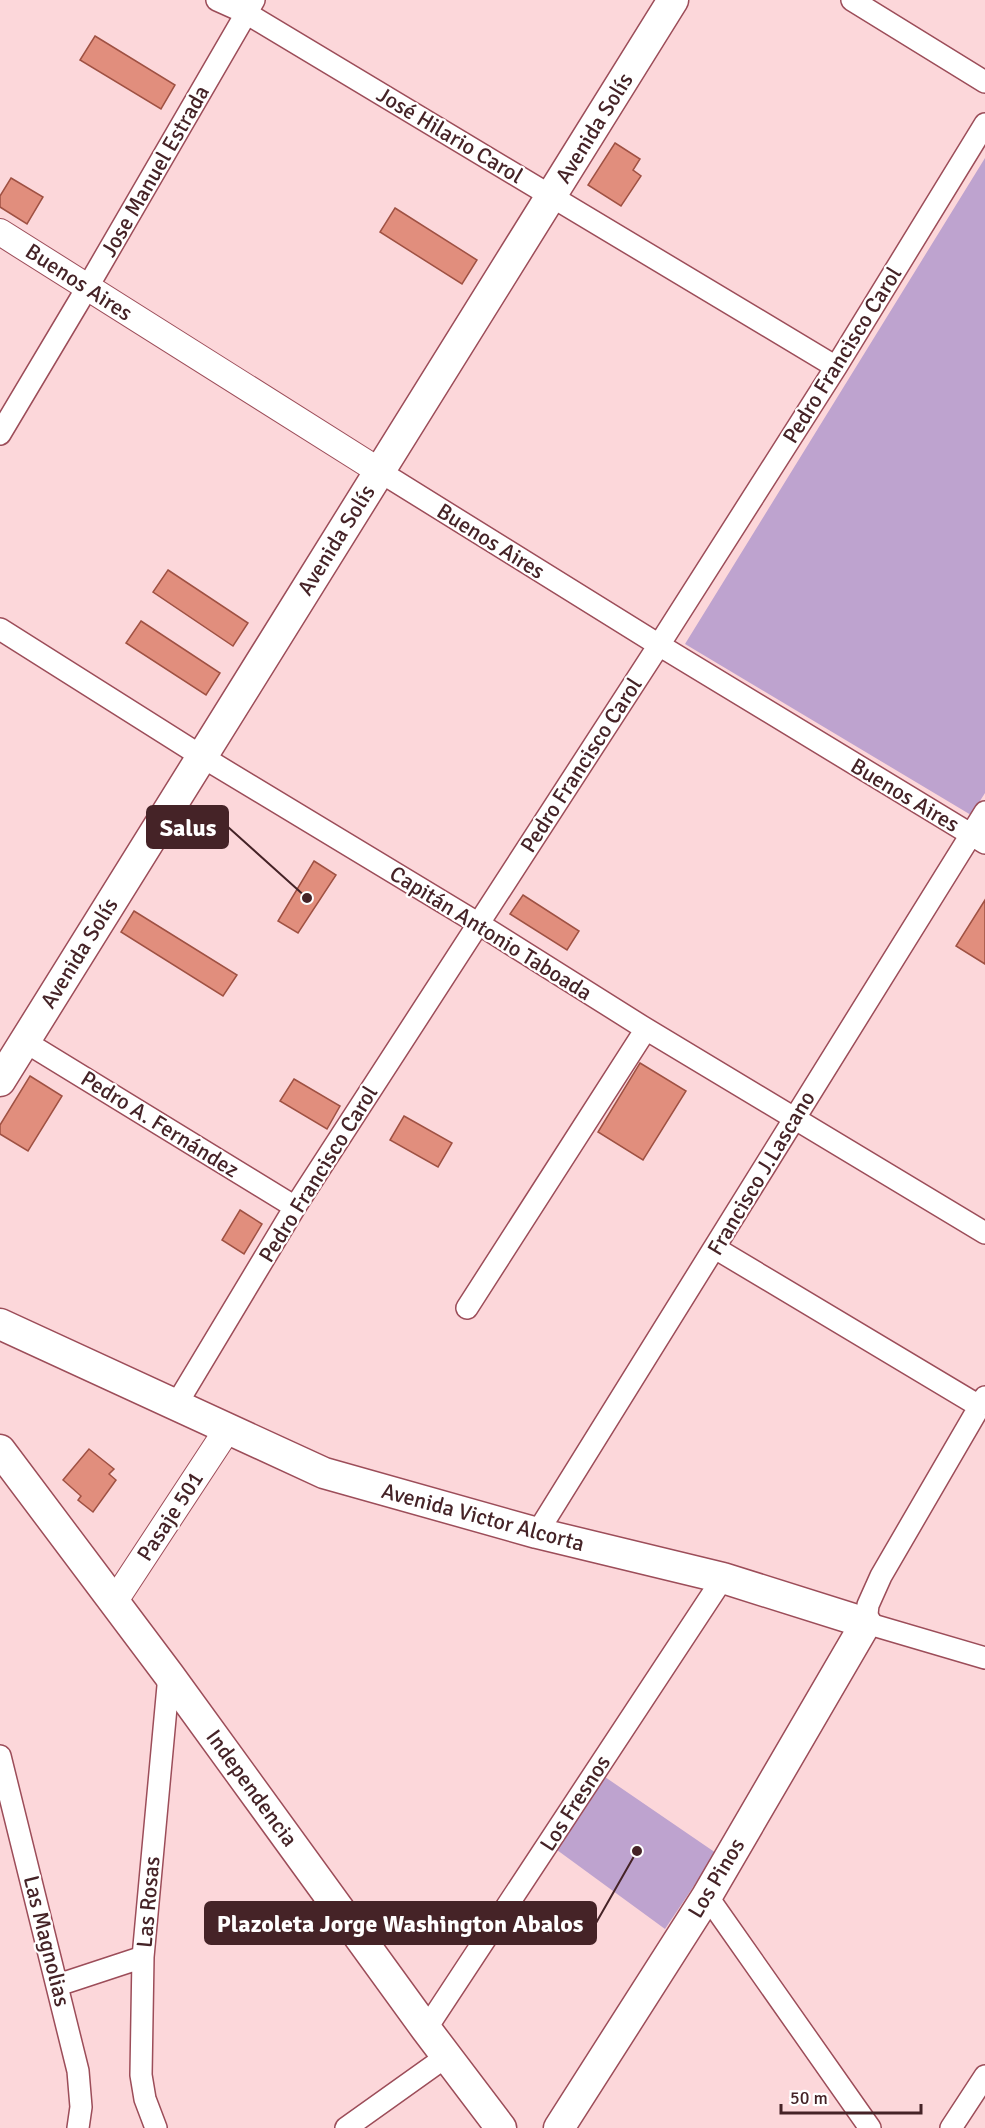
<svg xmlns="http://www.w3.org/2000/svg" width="985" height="2128" font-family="Signika,sans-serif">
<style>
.green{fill:#bea3cf}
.building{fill:#e18e7d;stroke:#9f5143;stroke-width:1.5}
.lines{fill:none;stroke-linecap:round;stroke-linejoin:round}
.minor-casing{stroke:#9c4d59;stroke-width:24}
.tertiary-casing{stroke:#9c4d59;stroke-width:28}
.secondary-casing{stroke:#9c4d59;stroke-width:33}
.minor{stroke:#fff;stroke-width:21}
.tertiary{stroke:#fff;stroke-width:26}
.secondary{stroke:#fff;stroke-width:30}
.labels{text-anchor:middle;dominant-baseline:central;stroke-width:4.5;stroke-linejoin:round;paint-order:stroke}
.street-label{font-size:22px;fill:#452327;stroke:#fff}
.leader{fill:none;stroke:#452327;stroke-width:2}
.callout-dot{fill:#452327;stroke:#fff;stroke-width:2}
.callout{fill:#452327;stroke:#452327;stroke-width:2}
.callout-label{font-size:24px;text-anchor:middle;font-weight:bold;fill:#fff}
</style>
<rect width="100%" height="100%" fill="#fcd7da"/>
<!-- green -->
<path class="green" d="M 985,158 L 985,793 L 971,815 L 685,644 Z
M 605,1777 L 716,1853 L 665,1929 L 557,1850 Z"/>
<!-- building -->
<path class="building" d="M 95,36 L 175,85 L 161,109 L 80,60 Z
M 615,143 L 640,159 L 633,170 L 641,176 L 621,206 L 588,185 Z
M 11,178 L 43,197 L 27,224 L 0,207 L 0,196 Z
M 395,208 L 477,260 L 462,284 L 380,232 Z
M 168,570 L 248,623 L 233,646 L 153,592 Z
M 141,621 L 220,673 L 206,695 L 126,643 Z
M 314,861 L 336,875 L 298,933 L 278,921 Z
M 523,895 L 579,931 L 567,950 L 510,914 Z
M 985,900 L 985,964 L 956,946 Z
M 134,911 L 237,975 L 223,996 L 121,932 Z
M 640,1063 L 686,1091 L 643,1160 L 598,1132 Z
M 30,1076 L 62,1096 L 28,1151 L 0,1134 L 0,1125 Z
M 294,1079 L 340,1106 L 327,1129 L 280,1101 Z
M 404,1116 L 452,1143 L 438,1167 L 390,1140 Z
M 240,1210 L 262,1224 L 244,1254 L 222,1240 Z
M 89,1449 L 114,1469 L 109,1474 L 116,1480 L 93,1512 L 78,1500 L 81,1496 L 63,1480 Z"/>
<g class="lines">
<!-- minor casing -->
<g class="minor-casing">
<path id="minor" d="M 217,0 L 246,13 L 836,367
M 852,0 L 985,82
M 0,434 L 87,288 L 254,0
M 379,471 L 659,645 L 985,843
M 0,629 L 201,756 L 479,924 L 646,1029 L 985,1233
M 24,1041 L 295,1207
M 715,1248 L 979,1406
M 467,1308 L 646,1029
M 985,1397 L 881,1576 L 868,1605 L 866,1623 L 985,1658
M 176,1405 L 295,1207 L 659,645 L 836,367 L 985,124
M 537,1533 L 985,812
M 0,1756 L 78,2071 L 81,2107 L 78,2128
M 707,1896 L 870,2128
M 58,1985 L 143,1957
M 426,2029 L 723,1578
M 156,2128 L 145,2099 L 141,2075 L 143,1957 L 169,1675
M 346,2128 L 447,2056
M 951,2128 L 985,2076"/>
</g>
<!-- tertiary casing -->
<g class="tertiary-casing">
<path id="tertiary" d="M 0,232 L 379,471
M 114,1602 L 227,1430"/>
</g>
<!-- secondary casing -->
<g class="secondary-casing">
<path id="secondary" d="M 0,1081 L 673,0
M 0,1324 L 324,1473 L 537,1533 L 723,1578 L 866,1623 L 707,1896 L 559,2128
M 0,1450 L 169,1675 L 426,2029 L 501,2128"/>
</g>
<!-- minor -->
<use href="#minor" class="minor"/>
<!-- tertiary -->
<use href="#tertiary" class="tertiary"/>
<!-- secondary -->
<use href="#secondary" class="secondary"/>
</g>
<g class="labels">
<!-- street labels -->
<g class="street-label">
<text transform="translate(594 128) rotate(-58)">Avenida Solís</text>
<text transform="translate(450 135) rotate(31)">José Hilario Carol</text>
<text transform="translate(155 171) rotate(-60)">Jose Manuel Estrada</text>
<text transform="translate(79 282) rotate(33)">Buenos Aires</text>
<text transform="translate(842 355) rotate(-58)">Pedro Francisco Carol</text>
<text transform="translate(336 540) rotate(-58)">Avenida Solís</text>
<text transform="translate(491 541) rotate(32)">Buenos Aires</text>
<text transform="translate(581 765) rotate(-57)">Pedro Francisco Carol</text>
<text transform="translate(905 795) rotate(31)">Buenos Aires</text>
<text transform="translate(491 933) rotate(32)">Capitán Antonio Taboada</text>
<text transform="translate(79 953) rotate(-58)">Avenida Solís</text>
<text transform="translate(160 1124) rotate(32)">Pedro A. Fernández</text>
<text transform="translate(761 1173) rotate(-59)">Francisco J.Lascano</text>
<text transform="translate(318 1174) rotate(-58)">Pedro Francisco Carol</text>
<text transform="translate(170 1516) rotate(-57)">Pasaje 501</text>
<text transform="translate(483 1517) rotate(15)">Avenida Victor Alcorta</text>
<text transform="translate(252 1788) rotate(54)">Independencia</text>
<text transform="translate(575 1803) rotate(-57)">Los Fresnos</text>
<text transform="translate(716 1878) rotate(-59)">Los Pinos</text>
<text transform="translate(148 1902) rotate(-85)">Las Rosas</text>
<text transform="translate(47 1941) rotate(76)">Las Magnolias</text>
</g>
</g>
<!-- callouts -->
<path class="leader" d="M307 898L228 827M637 1851L596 1923"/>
<g class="callout-dot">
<circle cx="307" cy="898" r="6"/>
<circle cx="637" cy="1851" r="6"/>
</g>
<g class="callout">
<rect x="147" y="806" width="81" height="42" rx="6"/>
<rect x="205" y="1902" width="391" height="42" rx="6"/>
</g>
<g class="callout-label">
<text x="188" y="836">Salus</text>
<text x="400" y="1932">Plazoleta Jorge Washington Abalos</text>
</g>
<!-- scale -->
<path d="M781 2104v9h140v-9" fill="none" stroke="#452327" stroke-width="3"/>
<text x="790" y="2104" font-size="18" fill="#452327" stroke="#ffffff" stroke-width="4.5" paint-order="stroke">50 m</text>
</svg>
